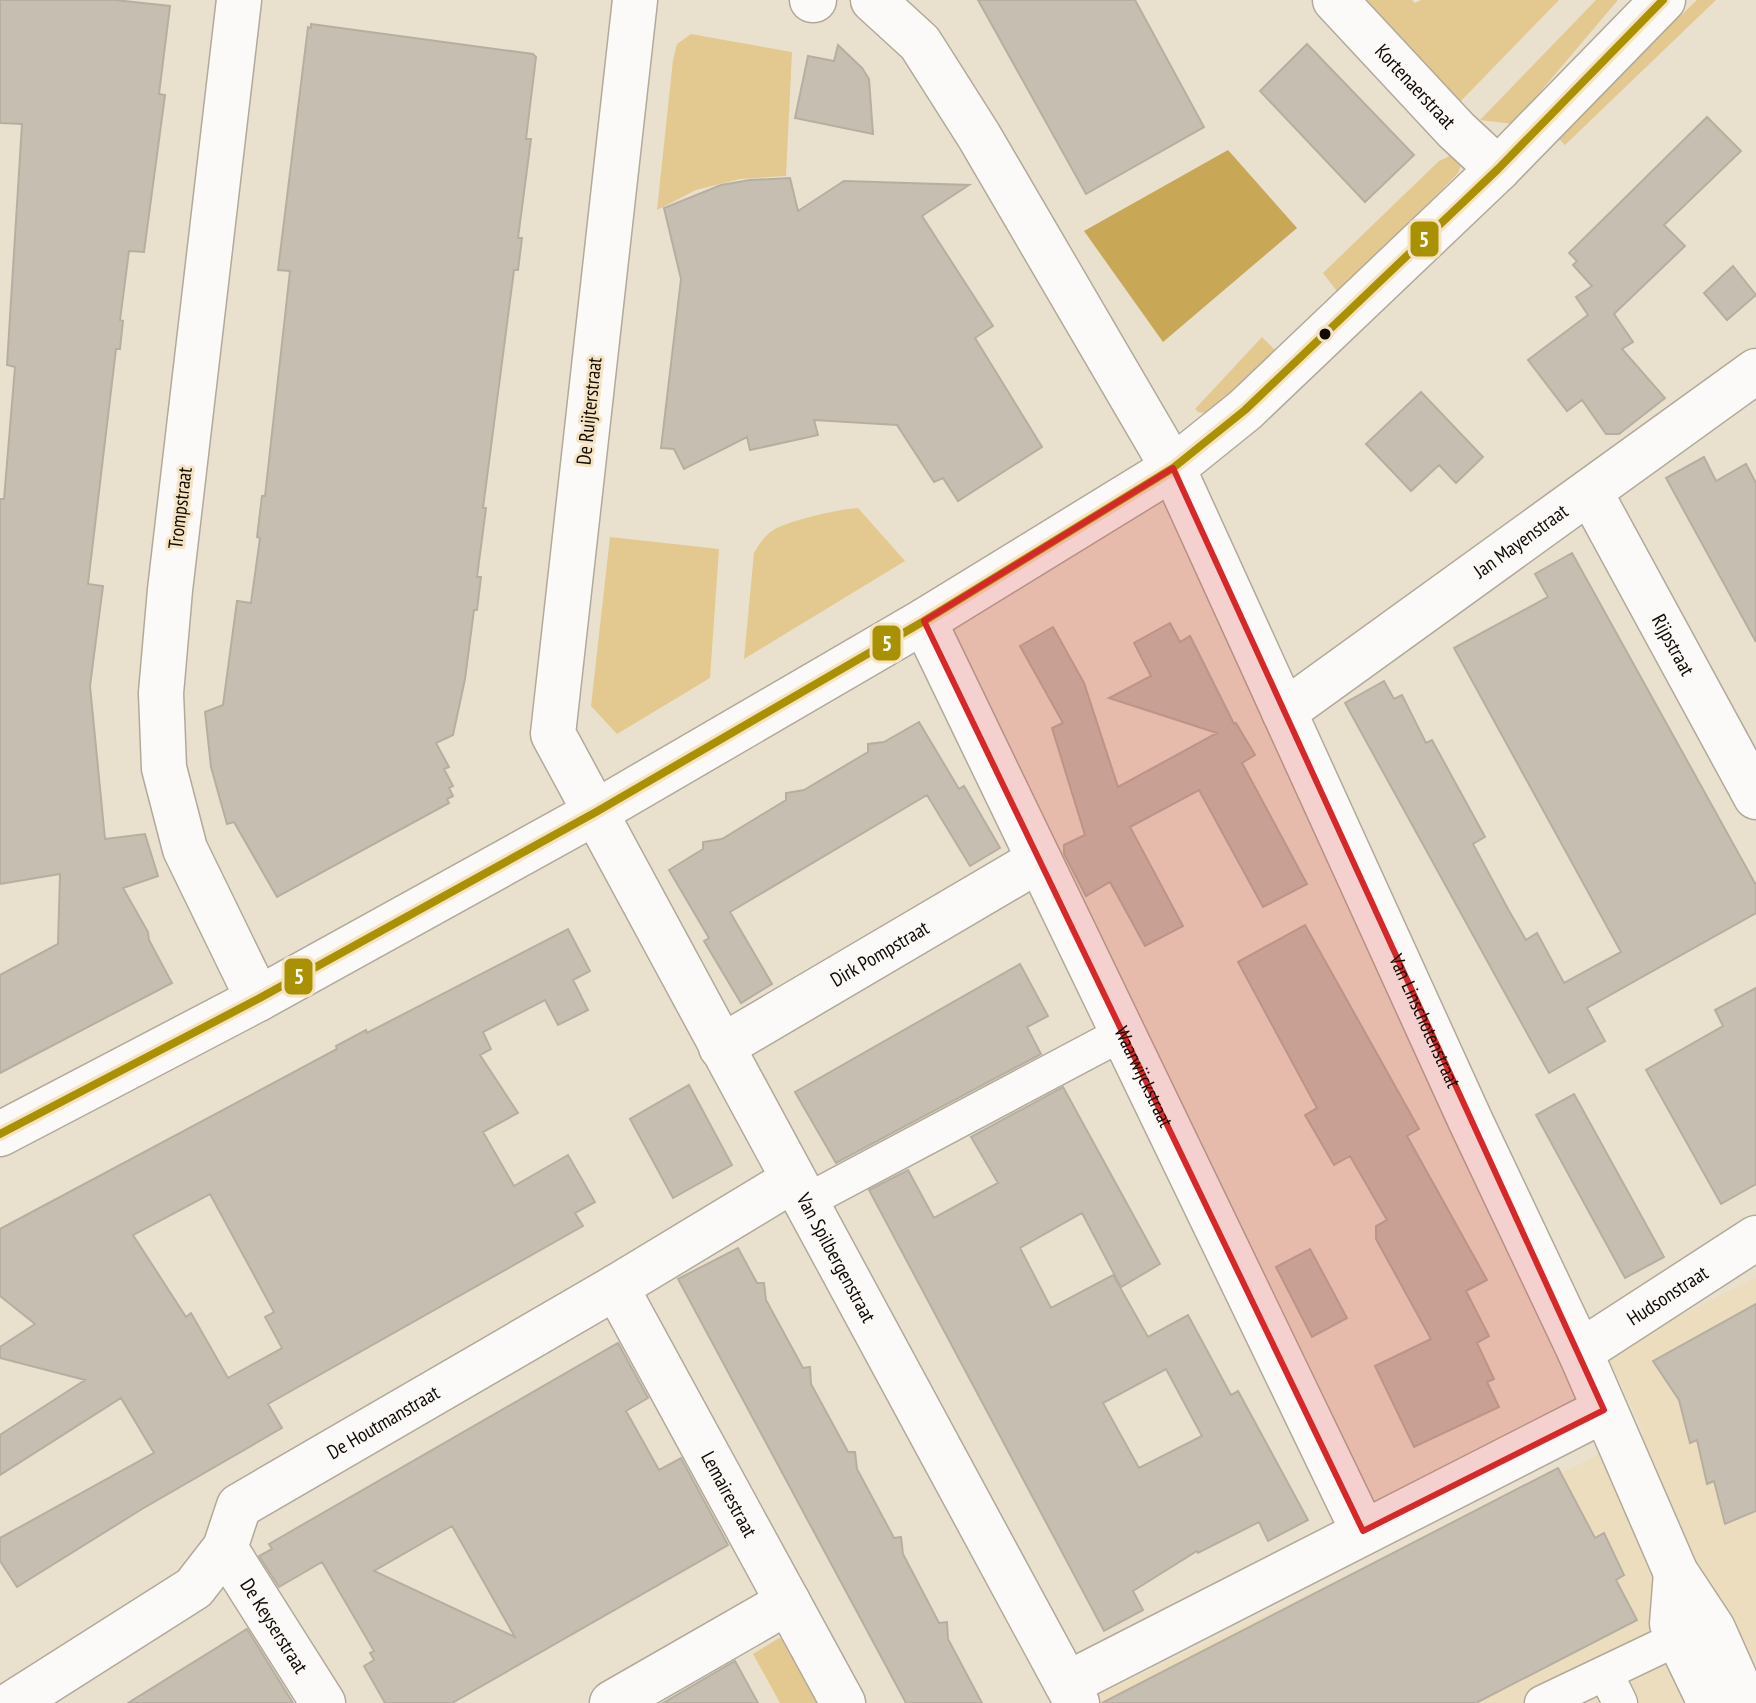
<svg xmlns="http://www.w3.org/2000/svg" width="1756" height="1703" font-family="'PT Sans Narrow',sans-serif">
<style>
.built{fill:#ecddbe}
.green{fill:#e3c990}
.water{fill:#c8a756}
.building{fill:#c6beb0;stroke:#b6afa1;stroke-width:2;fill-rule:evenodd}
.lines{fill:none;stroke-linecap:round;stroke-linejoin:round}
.pedestrian-casing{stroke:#b1aa9b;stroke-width:37}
.minor-casing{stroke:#b1aa9b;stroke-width:47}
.tertiary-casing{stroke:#b1aa9b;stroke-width:47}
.pedestrian{stroke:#fcfaf8;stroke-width:34}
.minor{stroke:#fcfaf8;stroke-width:44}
.tertiary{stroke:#fcfaf8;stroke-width:44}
.bus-1-casing{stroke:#f5e4c3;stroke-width:14}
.bus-1{stroke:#aa9101;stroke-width:8}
.marked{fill:#d62828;fill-opacity:0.2;stroke:#d62828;stroke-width:6;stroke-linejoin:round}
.bus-dot{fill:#110b02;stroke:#f5e4c3;stroke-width:3}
.labels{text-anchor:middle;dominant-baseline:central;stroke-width:6;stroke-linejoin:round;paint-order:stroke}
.street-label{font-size:20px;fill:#110b02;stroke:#f5e4c3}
.line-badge{stroke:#f5e4c3;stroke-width:3}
.badge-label{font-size:22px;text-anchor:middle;font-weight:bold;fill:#fff}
</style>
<rect width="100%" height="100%" fill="#eae0ce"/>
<!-- built -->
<path class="built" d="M 1756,1277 L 1756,1703 L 1100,1703 L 1096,1696 L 1644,1433 L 1606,1354 Z"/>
<!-- green -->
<path class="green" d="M 1362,0 L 1412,0 L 1415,3 L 1421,0 L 1559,0 L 1456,106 Z
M 1596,0 L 1618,0 L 1513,124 L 1480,120 Z
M 1697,0 L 1716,0 L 1565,145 L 1556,136 Z
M 691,34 L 792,52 L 786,176 L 740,179 L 696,190 L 657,210 L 673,60 L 677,44 Z
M 1454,154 L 1463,159 L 1458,173 L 1339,294 L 1323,273 L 1439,161 Z
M 1262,337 L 1278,353 L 1212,414 L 1198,412 L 1195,409 Z
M 858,508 L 905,561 L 744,659 L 754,553 C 759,544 765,535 775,529 C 792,520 839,509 858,508 Z
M 610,537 L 719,549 L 710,678 L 617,734 L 591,706 Z
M 779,1638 L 787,1641 L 823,1703 L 780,1703 L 753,1654 Z"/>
<!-- water -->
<path class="water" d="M 1228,150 L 1297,228 L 1163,342 L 1084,231 Z"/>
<!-- building -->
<path class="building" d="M 0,0 L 115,0 L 170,6 L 159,94 L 165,95 L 144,252 L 129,251 L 120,320 L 123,321 L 120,349 L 116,349 L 88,584 L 103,586 L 90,686 L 105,839 L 145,834 L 158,876 L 123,888 L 148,932 L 149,940 L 172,983 L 0,1073 L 0,975 L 58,944 L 60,874 L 0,884 L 0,499 L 4,499 L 15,367 L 7,365 L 22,124 L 0,123 Z
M 978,0 L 1135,0 L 1204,127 L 1086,194 Z
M 311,24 L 533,54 L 536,57 L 526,139 L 531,139 L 518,238 L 522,238 L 518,270 L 514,270 L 483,508 L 486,508 L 477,577 L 481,577 L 477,610 L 474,610 L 465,679 L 453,735 L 436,743 L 449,767 L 444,769 L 453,786 L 449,788 L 453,796 L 447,799 L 449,803 L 277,897 L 234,822 L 227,824 L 211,767 L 205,712 L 223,705 L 237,601 L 251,603 L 260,538 L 257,537 L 262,496 L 265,496 L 290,271 L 278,270 L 308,27 L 311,28 Z
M 1307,44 L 1414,155 L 1365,202 L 1260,91 Z
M 838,45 L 862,68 L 869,79 L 873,134 L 795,118 L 808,56 L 834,61 Z
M 1707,117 L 1741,151 L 1664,225 L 1685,246 L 1614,314 L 1633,342 L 1622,349 L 1665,398 L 1619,434 L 1606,434 L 1582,400 L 1567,411 L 1528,360 L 1588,315 L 1576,297 L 1592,286 L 1573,265 L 1577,261 L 1569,253 Z
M 790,178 L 798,211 L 844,181 L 969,185 L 922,216 L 993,326 L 975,338 L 1042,447 L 958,501 L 943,478 L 934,482 L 897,425 L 814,420 L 818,435 L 750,450 L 747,437 L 684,469 L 674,449 L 661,448 L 681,279 L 664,208 L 721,185 L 750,180 Z
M 1733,266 L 1756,295 L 1727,320 L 1704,293 Z
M 1421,392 L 1483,457 L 1456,483 L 1439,465 L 1411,491 L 1366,444 Z
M 1704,457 L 1716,481 L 1746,464 L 1756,483 L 1756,642 L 1666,478 Z
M 1572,553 L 1756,885 L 1756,913 L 1587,1008 L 1605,1041 L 1549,1073 L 1345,703 L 1384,681 L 1394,699 L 1402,695 L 1426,743 L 1432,740 L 1485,837 L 1473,844 L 1508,909 L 1526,940 L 1537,933 L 1564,983 L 1621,952 L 1454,648 L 1548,597 L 1535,574 Z
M 1170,623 L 1180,642 L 1190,636 L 1234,724 L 1236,723 L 1255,755 L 1242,763 L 1307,884 L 1263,907 L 1199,790 L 1130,827 L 1183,926 L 1145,946 L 1110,882 L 1086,896 L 1064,854 L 1064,845 L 1085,835 L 1052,728 L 1063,723 L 1020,646 L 1053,627 L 1084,683 L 1118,787 L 1217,733 L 1109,698 L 1151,676 L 1134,643 Z
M 919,722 L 959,789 L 964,786 L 1000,848 L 970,866 L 927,795 L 730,912 L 772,984 L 741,1003 L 704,941 L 709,938 L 669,870 L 703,849 L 703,842 L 722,839 L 786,800 L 786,793 L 804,790 L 868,752 L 868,744 L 884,742 Z
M 1305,925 L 1419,1129 L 1407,1136 L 1487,1280 L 1466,1291 L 1489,1336 L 1477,1343 L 1494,1379 L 1487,1382 L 1499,1407 L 1414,1447 L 1375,1366 L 1431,1339 L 1376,1239 L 1376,1226 L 1387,1220 L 1350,1156 L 1334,1165 L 1305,1115 L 1317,1108 L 1238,962 Z
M 568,929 L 590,971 L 573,980 L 588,1010 L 558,1025 L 545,1000 L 483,1032 L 491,1049 L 480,1055 L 518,1113 L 483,1132 L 514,1186 L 568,1155 L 595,1202 L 575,1213 L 583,1226 L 268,1404 L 282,1428 L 142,1509 L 17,1587 L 0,1561 L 0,1538 L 154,1453 L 121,1398 L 0,1475 L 0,1435 L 85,1380 L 0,1358 L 0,1347 L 35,1324 L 0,1296 L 0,1229 L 337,1049 L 336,1046 L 366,1030 L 367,1033 ZM 210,1194 L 274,1312 L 265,1317 L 282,1348 L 228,1378 L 191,1313 L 186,1317 L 133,1235 Z
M 1020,964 L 1048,1016 L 1027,1027 L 1041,1054 L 836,1163 L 795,1092 Z
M 1756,988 L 1756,1184 L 1721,1204 L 1646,1070 L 1723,1026 L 1715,1010 Z
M 689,1085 L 732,1165 L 673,1198 L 630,1119 Z
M 1063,1087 L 1160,1264 L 1121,1287 L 1082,1213 L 1020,1248 L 1051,1308 L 1113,1275 L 1148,1337 L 1188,1315 L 1231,1395 L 1238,1391 L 1308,1520 L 1268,1541 L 1259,1522 L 1198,1553 L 1197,1551 L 1133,1591 L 1143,1610 L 1104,1631 L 869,1190 L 908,1170 L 934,1218 L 998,1183 L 971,1137 ZM 1166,1369 L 1202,1436 L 1139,1468 L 1103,1403 Z
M 1574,1094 L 1664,1257 L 1625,1278 L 1536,1115 Z
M 738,1248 L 757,1283 L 764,1283 L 766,1300 L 803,1368 L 810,1367 L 811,1384 L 848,1452 L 855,1452 L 857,1469 L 894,1538 L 901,1537 L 903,1554 L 939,1623 L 947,1622 L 948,1639 L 982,1703 L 906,1703 L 678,1279 Z
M 1310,1249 L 1347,1318 L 1312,1337 L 1276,1267 Z
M 1756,1304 L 1756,1511 L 1725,1524 L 1714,1481 L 1707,1484 L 1697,1440 L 1690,1443 L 1679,1400 L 1653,1361 Z
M 618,1343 L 648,1398 L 626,1411 L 659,1470 L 681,1458 L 728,1545 L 452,1703 L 385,1703 L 364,1666 L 374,1660 L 370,1653 L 374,1651 L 322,1562 L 279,1587 L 259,1556 L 272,1549 L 269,1544 ZM 452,1526 L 515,1637 L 374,1571 Z
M 1558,1468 L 1595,1538 L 1604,1533 L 1624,1575 L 1616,1580 L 1637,1620 L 1476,1703 L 1102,1703 Z
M 247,1629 L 293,1703 L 128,1703 Z
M 735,1661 L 758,1703 L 663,1703 Z"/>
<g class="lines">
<!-- pedestrian casing -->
<g class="pedestrian-casing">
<path id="pedestrian" d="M 805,1202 L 1123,1033
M 1606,1674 L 1620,1703
M 1542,1703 L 1670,1642 L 1702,1633"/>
</g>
<!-- minor casing -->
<g class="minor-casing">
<g id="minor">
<path d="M 239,0 L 170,590 L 161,693 L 164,768 L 185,849 L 258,999"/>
<path id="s1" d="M 635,0 L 553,734 L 1077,1703"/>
<path d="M 812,0 L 814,0"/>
<path id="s2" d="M 873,0 L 920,43 L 979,136 L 1173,468 L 1471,1122 L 1580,1352 L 1676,1573 L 1713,1629 L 1746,1703"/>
<path id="s3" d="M 1335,0 L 1456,130 L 1498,169"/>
<path id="s4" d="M 1590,492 L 1756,797"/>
<path id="s5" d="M 924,621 L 1363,1531"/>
<path id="s6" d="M 1284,712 L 1756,371"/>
<path id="s7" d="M 721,1047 L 1039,860"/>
<path id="s8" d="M 616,1287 L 843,1703"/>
<path id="s9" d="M 1580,1352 L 1756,1238"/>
<path id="s10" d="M 225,1548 L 323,1703"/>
<path d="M 1676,1573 L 1672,1624 L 1710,1703"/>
<path d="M 1067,1684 L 1604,1410"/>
<path id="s11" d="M 13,1703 L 194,1588 L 225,1548 L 239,1506 L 616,1287 L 793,1180"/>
<path d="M 612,1703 L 788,1602"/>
</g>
</g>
<!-- tertiary casing -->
<g class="tertiary-casing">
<path id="tertiary" d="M 0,1134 L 258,999 L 596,812 L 924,621 L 1173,468 L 1245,410 L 1498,169 L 1663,0"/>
</g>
<!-- pedestrian -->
<use href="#pedestrian" class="pedestrian"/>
<!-- minor -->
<use href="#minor" class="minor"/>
<!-- tertiary -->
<use href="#tertiary" class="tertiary"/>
<!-- bus-1 casing -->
<g class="bus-1-casing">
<path id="bus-1" d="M 0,1134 L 258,999 L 596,812 L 924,621 L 1173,468 L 1245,410 L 1498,169 L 1663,0"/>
</g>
<!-- bus-1 -->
<use href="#bus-1" class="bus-1"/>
</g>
<!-- marked area -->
<path class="marked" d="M 1173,468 L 1604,1410 L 1363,1531 L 924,621 Z"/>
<!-- markers -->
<circle class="bus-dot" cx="1325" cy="334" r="7"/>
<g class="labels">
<!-- street labels -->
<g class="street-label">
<text stroke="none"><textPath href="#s3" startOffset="118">Kortenaerstraat</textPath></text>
<text transform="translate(589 411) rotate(-84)">De Ruijterstraat</text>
<text transform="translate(180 508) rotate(-83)">Trompstraat</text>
<text stroke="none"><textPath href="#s6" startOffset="292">Jan Mayenstraat</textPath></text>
<text stroke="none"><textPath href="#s4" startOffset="174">Rijpstraat</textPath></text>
<text stroke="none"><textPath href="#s7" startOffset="184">Dirk Pompstraat</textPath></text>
<text stroke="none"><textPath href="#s2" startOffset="1166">Van Linschotenstraat</textPath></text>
<text stroke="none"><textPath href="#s5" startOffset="506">Waarwijckstraat</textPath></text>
<text stroke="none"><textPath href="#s1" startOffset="1334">Van Spilbergenstraat</textPath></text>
<text stroke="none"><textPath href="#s9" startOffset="104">Hudsonstraat</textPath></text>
<text stroke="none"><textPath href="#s11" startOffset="476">De Houtmanstraat</textPath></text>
<text stroke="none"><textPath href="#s8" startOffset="236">Lemairestraat</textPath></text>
<text stroke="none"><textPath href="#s10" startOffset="92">De Keyserstraat</textPath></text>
</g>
</g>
<g class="line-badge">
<rect x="1409" y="220" width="31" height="38" rx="8" fill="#aa9101"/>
<rect x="871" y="624" width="31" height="38" rx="8" fill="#aa9101"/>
<rect x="283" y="957" width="31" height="39" rx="8" fill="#aa9101"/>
</g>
<g class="badge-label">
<text x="1424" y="247">5</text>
<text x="887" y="651">5</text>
<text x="299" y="984">5</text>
</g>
</svg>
